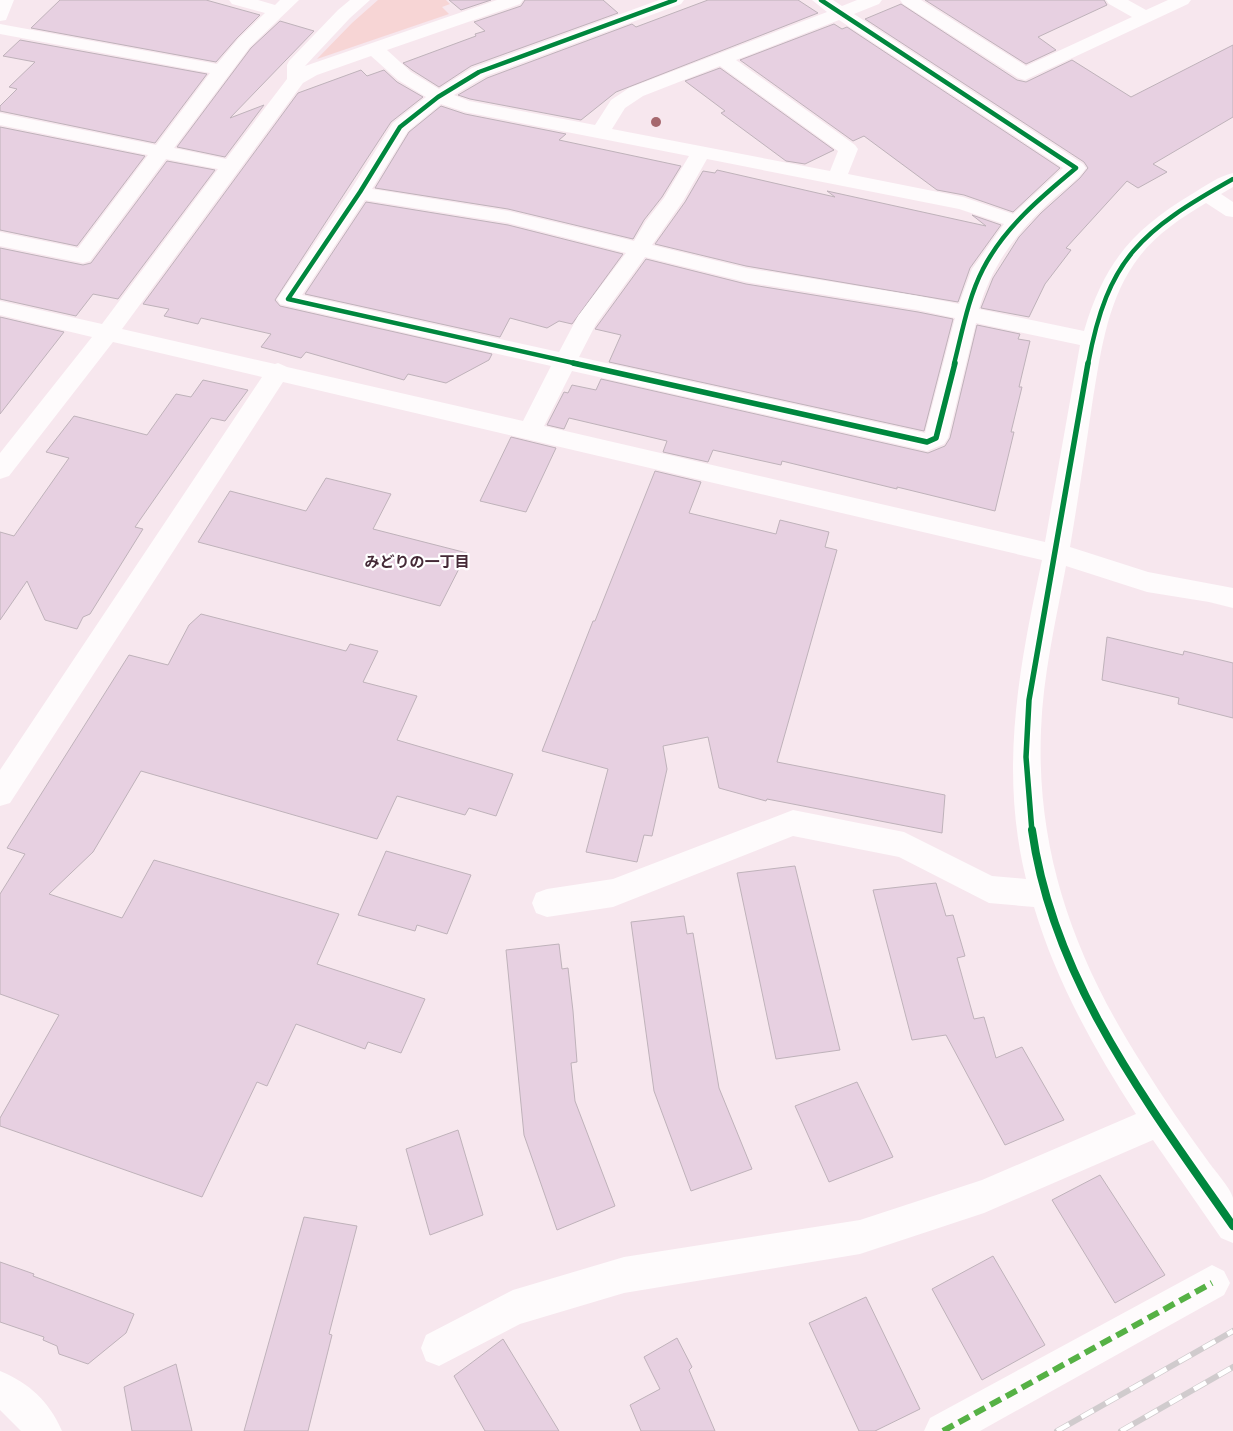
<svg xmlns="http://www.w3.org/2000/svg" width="1233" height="1431" font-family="Poppins,'Noto Sans JP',sans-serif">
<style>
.green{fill:#f7d5d5}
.building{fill:#e7d0e1;stroke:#bfb2ba}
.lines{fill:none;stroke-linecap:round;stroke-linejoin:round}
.minor{fill:#fefbfc;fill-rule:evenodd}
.rail-casing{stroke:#d0cbcd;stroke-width:6}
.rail{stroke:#fff;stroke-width:4.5;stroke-dasharray:14;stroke-linecap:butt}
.quiet{stroke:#56b145;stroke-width:6;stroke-dasharray:12 6;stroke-linecap:butt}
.cycleway-far2-casing{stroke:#fff;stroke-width:7}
.cycleway-far1-casing{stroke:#fff;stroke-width:9}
.cycleway-casing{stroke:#fff;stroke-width:11}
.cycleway-far2{stroke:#00873e;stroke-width:4.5}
.cycleway-far1{stroke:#00873e;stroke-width:5.5}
.cycleway{stroke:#00873e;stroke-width:8}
.tree{fill:#a6686e}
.labels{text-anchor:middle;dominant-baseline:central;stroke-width:4.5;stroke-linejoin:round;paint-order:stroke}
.neighbourhood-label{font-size:15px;font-weight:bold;fill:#452a37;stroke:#fff}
</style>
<rect width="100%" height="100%" fill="#f7e7ee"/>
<!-- green -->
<path class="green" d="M 378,0 L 446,0 L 450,4 L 442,7 L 449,14 L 317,59 L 352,23 Z"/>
<!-- building -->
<path class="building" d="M 60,0 L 206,0 L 260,15 L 237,38 L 216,62 L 31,28 Z
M 449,0 L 491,0 L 461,10 Z
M 525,0 L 603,0 L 618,13 L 471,66 L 439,87 L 412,70 L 403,63 L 476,36 L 475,34 L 485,31 L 474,22 L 521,6 Z
M 708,0 L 798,0 L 818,13 L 616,92 L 581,120 L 470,99 L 458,95 L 487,78 L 632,24 L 636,27 Z
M 925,0 L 1104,0 L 1107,5 L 1038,37 L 1056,50 L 1026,64 Z
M 901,4 L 1017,80 L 1026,82 L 1072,60 L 1131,97 L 1233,45 L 1233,117 L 1153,164 L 1167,172 L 1138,188 L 1127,181 L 1066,248 L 1071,250 L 1045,284 L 1029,317 L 981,308 L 993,278 L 1019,237 L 1041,213 L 1080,178 L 1088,168 L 1084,162 L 865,19 Z
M 280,21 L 314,31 L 230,118 L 264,105 L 225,157 L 177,147 L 251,48 Z
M 834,24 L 842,29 L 847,27 L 1060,168 L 1013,212 L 964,195 L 937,190 L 864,136 L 853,141 L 740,60 Z
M 20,40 L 207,74 L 155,143 L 0,111 L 0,106 L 17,89 L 9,87 L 35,62 L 3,56 Z
M 720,68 L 834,150 L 805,164 L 786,161 L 721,113 L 725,111 L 685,81 Z
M 361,70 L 367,76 L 384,70 L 397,82 L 423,97 L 391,122 L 275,300 L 280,306 L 492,354 L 489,360 L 446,383 L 408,374 L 404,380 L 306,352 L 301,358 L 261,347 L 271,334 L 201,318 L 198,324 L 164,316 L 169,309 L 143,304 L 298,93 Z
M 441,106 L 465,114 L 566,134 L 559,140 L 681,166 L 662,197 L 644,220 L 633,239 L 508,209 L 375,188 L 409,132 Z
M 0,127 L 145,156 L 77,246 L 0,230 Z
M 167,161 L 215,170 L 118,299 L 93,294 L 76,316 L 0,299 L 0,248 L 83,265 L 91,263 Z
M 717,170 L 835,197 L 827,191 L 986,226 L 972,215 L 1001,225 L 970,268 L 958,302 L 746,266 L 655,244 L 685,202 L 703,171 L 715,173 Z
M 366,202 L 508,225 L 623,254 L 572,324 L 559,321 L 547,328 L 510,318 L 500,337 L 305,294 Z
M 646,259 L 746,284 L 918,312 L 953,319 L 924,431 L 609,362 L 621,335 L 595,329 Z
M 0,317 L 64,332 L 0,414 Z
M 977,325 L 1020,334 L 1018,339 L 1030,341 L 1019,387 L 1022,387 L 1011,432 L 1014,432 L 995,511 L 897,487 L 897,489 L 782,461 L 781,465 L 713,450 L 708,462 L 663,452 L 667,441 L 569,418 L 564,429 L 547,425 L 564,392 L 568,393 L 572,385 L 596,390 L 601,379 L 928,453 L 945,446 L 950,438 Z
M 203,380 L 248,390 L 225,421 L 211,418 L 135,527 L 143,529 L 90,614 L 83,617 L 77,629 L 45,620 L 27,581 L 0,620 L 0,532 L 14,536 L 69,458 L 46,452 L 74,416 L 147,435 L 176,394 L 191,397 Z
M 511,437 L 556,448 L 526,512 L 480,501 Z
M 655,471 L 701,482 L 689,513 L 776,534 L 780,520 L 829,532 L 825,547 L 837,550 L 777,762 L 945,795 L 942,833 L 767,799 L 766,801 L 719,788 L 708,737 L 663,746 L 667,769 L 652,836 L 644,835 L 637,862 L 586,852 L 608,769 L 542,751 L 593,621 L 595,621 Z
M 326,478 L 391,494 L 373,529 L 467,553 L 440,606 L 198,542 L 230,491 L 306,511 Z
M 201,614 L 346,651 L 350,644 L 378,651 L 363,682 L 417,696 L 397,740 L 513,774 L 496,816 L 469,808 L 465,815 L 397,796 L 377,839 L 141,771 L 93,852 L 49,894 L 122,918 L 154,860 L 339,914 L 317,964 L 425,999 L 401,1053 L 368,1042 L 365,1049 L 296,1024 L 267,1086 L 257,1082 L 202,1197 L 0,1126 L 0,1118 L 59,1015 L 0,994 L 0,894 L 25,854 L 7,848 L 129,655 L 168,665 L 189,625 Z
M 1107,637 L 1183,655 L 1184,651 L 1233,663 L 1233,718 L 1178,704 L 1179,698 L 1102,680 Z
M 386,851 L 471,875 L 447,934 L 417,925 L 415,931 L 358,915 Z
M 795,866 L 840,1050 L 776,1059 L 737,873 Z
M 936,883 L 946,916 L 953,915 L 965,956 L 957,958 L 974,1019 L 984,1017 L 996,1058 L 1022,1047 L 1064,1120 L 1005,1145 L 946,1035 L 912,1040 L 873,890 Z
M 684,916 L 687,934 L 693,933 L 719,1088 L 752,1169 L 691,1191 L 654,1091 L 631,922 Z
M 559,944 L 562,969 L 568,968 L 573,1011 L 577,1062 L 571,1063 L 575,1101 L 615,1206 L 557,1230 L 524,1135 L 506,950 Z
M 857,1082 L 893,1157 L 829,1182 L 795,1106 Z
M 458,1130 L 483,1215 L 430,1235 L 406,1149 Z
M 1100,1175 L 1165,1275 L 1115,1303 L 1052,1200 Z
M 304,1217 L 357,1226 L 329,1334 L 332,1335 L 308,1431 L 244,1431 Z
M 993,1256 L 1045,1345 L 982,1380 L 932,1289 Z
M 0,1262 L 34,1274 L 33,1276 L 134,1314 L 126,1333 L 88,1364 L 59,1354 L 57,1346 L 43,1340 L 44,1337 L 0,1322 Z
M 866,1297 L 920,1409 L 875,1431 L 859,1431 L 809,1323 Z
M 677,1338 L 692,1367 L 689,1370 L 715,1431 L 641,1431 L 630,1405 L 660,1389 L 644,1357 Z
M 503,1339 L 559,1431 L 485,1431 L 454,1376 Z
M 176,1364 L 192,1431 L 132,1431 L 124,1387 Z"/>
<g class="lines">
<!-- minor -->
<path class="minor" d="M 0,0 L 14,0 L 6,20 L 0,21 Z
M 229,0 L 258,0 L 275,5 L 280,0 L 299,0 L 250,47 L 174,148 L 226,159 L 287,79 L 287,65 L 289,61 L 338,10 L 350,0 L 370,0 L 350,18 L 305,66 L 497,0 L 523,0 L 520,4 L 387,50 L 411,72 L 439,89 L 472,68 L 659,0 L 684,0 L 681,4 L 486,76 L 454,95 L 469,101 L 595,125 L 611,100 L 629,88 L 827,12 L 812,0 L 833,0 L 842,6 L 857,0 L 882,0 L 879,4 L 854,14 L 1083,164 L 1086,168 C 1078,180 1063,190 1052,200 C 1018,231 992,264 979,309 L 1084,331 C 1104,263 1132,230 1192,194 C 1205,186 1219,176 1233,173 L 1233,187 L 1221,194 L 1233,202 L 1233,217 L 1226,216 L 1206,203 C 1179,219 1152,237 1134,264 C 1106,305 1100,357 1092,405 C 1085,452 1078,500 1070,547 L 1148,572 L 1233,588 L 1233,608 L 1209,602 L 1147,592 L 1066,566 C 1056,620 1043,675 1041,730 C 1036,854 1076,961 1142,1064 C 1163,1098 1186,1131 1210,1164 C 1216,1172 1231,1189 1233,1198 C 1233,1212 1233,1229 1233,1243 L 1221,1238 L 1153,1140 L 984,1213 L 860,1254 L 624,1293 L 520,1324 L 439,1366 L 426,1361 L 421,1348 L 426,1335 L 513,1290 L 624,1257 L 860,1220 L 982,1180 L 1136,1114 C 1094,1049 1056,981 1034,907 L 989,903 L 899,857 L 793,836 L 613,907 L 547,917 L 536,913 L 532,903 L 536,893 L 547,889 L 613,879 L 793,810 L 904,832 L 992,876 L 1026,879 C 999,769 1019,668 1042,560 L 283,382 L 10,803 L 0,806 L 0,770 L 262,377 L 113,342 L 9,476 L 0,479 L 0,453 L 92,337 L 0,315 L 0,301 L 102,324 L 218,169 L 166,159 L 90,261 L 83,263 L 0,246 L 0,232 L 78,248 L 148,155 L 0,125 L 0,113 L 156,145 L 210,73 L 0,34 L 0,24 L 217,64 L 238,39 L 265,13 L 232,4 ZM 839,20 L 1063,168 L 1013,214 L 963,197 L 848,174 L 858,149 L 855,145 L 736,60 ZM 371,56 L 398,80 L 426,97 L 393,123 L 350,191 L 277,299 L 280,304 L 288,306 L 551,366 L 523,421 L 287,367 L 278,363 L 275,364 L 122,329 L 303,83 L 317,75 ZM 720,66 L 838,151 L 830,171 L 612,129 L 625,108 L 643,96 ZM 441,104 L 465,112 L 689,156 L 664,198 L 646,221 L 634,241 L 508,211 L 372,189 L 408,131 ZM 707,159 L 959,209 L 1004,224 L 972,269 L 959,304 L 918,296 L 746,268 L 652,245 L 683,201 ZM 365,200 L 508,223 L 626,253 L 578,316 L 559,352 L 302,295 ZM 645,257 L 746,282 L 918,310 L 955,318 L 925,433 L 579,357 L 596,324 ZM 976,323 L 1080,345 L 1045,542 L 544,426 L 572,371 L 927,451 L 944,444 L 948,438 Z
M 900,0 L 921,0 L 1026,66 L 1132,17 L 1109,4 L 1106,0 L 1128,0 L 1146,10 L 1168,0 L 1191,0 L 1188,4 L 1025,80 L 1018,78 L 903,4 Z
M 1212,1265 L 1224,1271 L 1230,1283 L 1224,1295 L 980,1431 L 924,1431 L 930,1418 Z
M 0,1371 C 29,1383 49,1401 62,1431 L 21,1431 L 0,1410 Z"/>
<!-- rail casing -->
<g class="rail-casing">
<path id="rail" d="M 1057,1431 L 1233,1331
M 1121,1431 L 1233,1367"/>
</g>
<!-- rail -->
<use href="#rail" class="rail"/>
<!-- quiet -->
<path class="quiet" d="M 943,1431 L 1212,1283"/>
<!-- cycleway-far2 casing -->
<g class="cycleway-far2-casing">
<path id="cycleway-far2" d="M 821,0 L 1076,168 C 1041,197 1004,228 983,269 C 968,298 962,333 954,364
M 578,364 L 288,299 L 360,192 L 400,127 L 438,97 L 479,72 L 675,0
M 1088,364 C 1108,257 1141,231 1233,179"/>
</g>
<!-- cycleway-far1 casing -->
<g class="cycleway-far1-casing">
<path id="cycleway-far1" d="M 573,363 L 927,442 L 936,438 L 955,363
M 1032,832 L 1026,757 L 1029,700 L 1088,363"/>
</g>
<!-- cycleway casing -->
<g class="cycleway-casing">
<path id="cycleway" d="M 1032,830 C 1053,981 1148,1104 1233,1226"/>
</g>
<!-- cycleway-far2 -->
<use href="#cycleway-far2" class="cycleway-far2"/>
<!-- cycleway-far1 -->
<use href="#cycleway-far1" class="cycleway-far1"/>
<!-- cycleway -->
<use href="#cycleway" class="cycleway"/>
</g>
<!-- trees -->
<circle class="tree" cx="656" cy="122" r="5"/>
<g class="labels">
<!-- neighbourhood labels -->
<g class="neighbourhood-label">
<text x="417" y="561">みどりの一丁目</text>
</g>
</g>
</svg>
